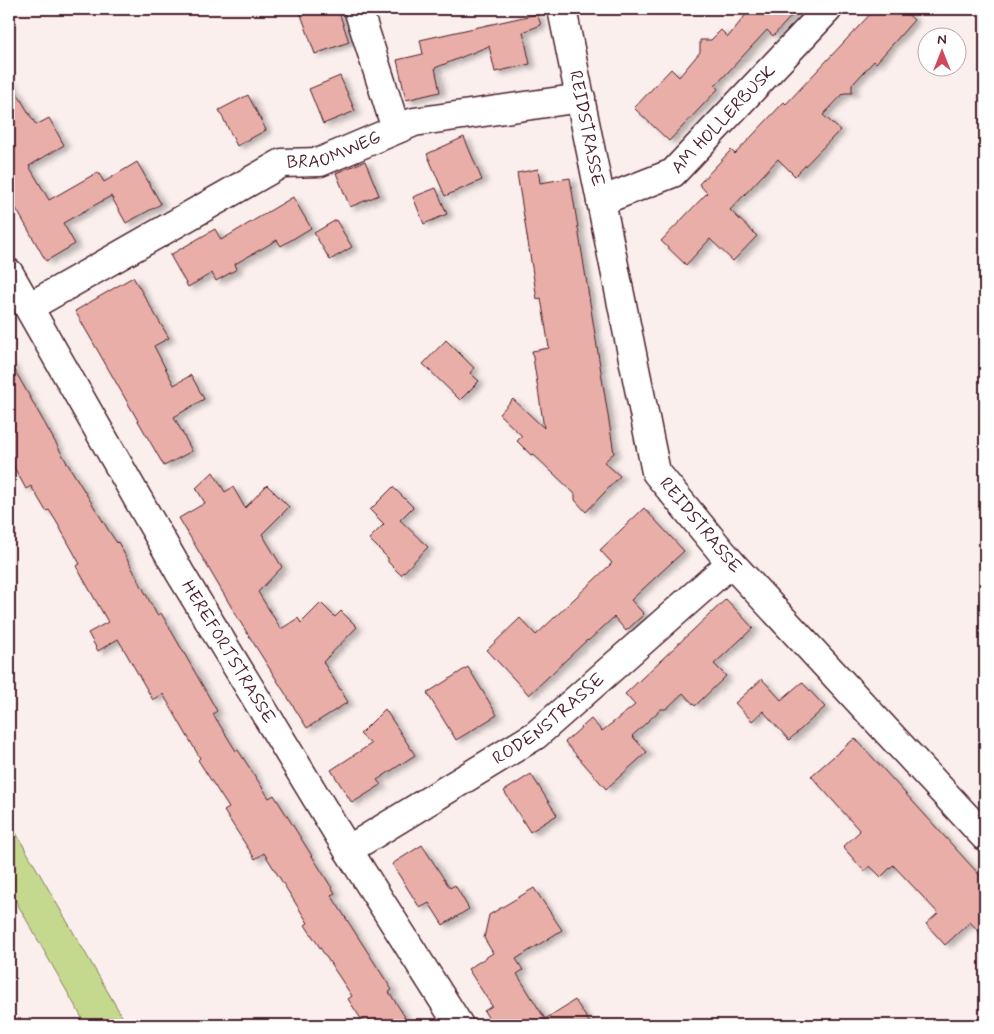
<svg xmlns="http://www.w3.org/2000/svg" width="994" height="1034" font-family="Mynerve,sans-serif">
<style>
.green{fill:#c4d98e;stroke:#877c5c}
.building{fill:#e9aea7;stroke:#4a1f2b;filter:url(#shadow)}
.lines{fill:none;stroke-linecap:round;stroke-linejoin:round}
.street-casing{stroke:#4a1f2b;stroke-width:31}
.street{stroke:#fff;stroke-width:28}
.labels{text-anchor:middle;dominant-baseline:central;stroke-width:4;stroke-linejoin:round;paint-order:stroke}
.street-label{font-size:18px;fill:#4a1f2b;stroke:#fff}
</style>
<defs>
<filter id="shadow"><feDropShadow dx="5.5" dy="3" stdDeviation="2.5" flood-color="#0004"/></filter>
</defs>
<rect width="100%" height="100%" fill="#fbefed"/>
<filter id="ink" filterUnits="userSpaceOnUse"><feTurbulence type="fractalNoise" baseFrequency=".02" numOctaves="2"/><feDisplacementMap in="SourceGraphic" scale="10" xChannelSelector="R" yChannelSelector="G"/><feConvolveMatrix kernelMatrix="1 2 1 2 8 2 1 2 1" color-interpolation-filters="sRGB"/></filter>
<g filter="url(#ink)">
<!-- green -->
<path class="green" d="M 9,821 L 127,1025 L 86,1025 L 9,889 Z"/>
<!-- building -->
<path class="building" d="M 299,9 L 338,9 L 349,42 L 315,54 Z
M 745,9 L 798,9 L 773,36 L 767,30 L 715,86 L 718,89 L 669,141 L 634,108 L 671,69 L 679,77 L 700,52 L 700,40 L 711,40 L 721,30 L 728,37 L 748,12 Z
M 875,9 L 902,9 L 914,20 L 876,63 L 874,61 L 852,85 L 852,93 L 844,93 L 823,115 L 840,130 L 795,176 L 778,159 L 730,210 L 757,236 L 733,261 L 710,239 L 686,265 L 661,241 L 707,193 L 699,184 L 731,150 L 735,154 L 784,102 L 786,104 Z
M 537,14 L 541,25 L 523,32 L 530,64 L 495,72 L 489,46 L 435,68 L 440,92 L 406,100 L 397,60 L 423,54 L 420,40 Z
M 340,76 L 355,111 L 323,124 L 309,89 Z
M 9,80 L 36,125 L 49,118 L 64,145 L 29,166 L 49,200 L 98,172 L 104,182 L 137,162 L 161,204 L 126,223 L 111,196 L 63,223 L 75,244 L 46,261 L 9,196 Z
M 248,95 L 266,130 L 237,146 L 219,110 Z
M 464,137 L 482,180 L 445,196 L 427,154 Z
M 365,161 L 379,195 L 350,207 L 336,173 Z
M 538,169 L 540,183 L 570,178 L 614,453 L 604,462 L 620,476 L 586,512 L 575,500 L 575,494 L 533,454 L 531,455 L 517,441 L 522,436 L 499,414 L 513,399 L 544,428 L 532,351 L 549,348 L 541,298 L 537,299 L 517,173 Z
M 436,188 L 447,214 L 424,224 L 413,197 Z
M 293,197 L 311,228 L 281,246 L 277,240 L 235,264 L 237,269 L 216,281 L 212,273 L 188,287 L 170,255 L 215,229 L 221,240 Z
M 336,220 L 352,247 L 330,260 L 314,233 Z
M 133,277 L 169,338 L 154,346 L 174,385 L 191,375 L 204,399 L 174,417 L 192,451 L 164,466 L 75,311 Z
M 446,340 L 474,368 L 470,373 L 479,381 L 460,400 L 423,364 Z
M 9,360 L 67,463 L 109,531 L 117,543 L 118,542 L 157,615 L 161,613 L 196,674 L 217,711 L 213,714 L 236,751 L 238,750 L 269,798 L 274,795 L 335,893 L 331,895 L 392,990 L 389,992 L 405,1017 L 392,1025 L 365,1025 L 348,999 L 352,996 L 305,925 L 308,923 L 264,853 L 255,859 L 224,811 L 229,808 L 198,760 L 200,758 L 163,694 L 153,700 L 118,639 L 98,651 L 88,633 L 108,622 L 76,566 L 80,564 L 56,521 L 49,510 L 46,511 L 31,486 L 26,489 L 9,458 Z
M 213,472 L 225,492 L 233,487 L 245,508 L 267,485 L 289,507 L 262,534 L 282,567 L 258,592 L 281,629 L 298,618 L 301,623 L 321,603 L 335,617 L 341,611 L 357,627 L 323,662 L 348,702 L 307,728 L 239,620 L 179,518 L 205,503 L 196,488 Z
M 393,487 L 413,507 L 400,520 L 428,547 L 401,575 L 388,562 L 388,558 L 369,539 L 384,524 L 370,510 Z
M 644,508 L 684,551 L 631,600 L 644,614 L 626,631 L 614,617 L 588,641 L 587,640 L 529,695 L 487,650 L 520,618 L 536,635 L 612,563 L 600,550 Z
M 726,599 L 753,628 L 714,664 L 726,676 L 695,706 L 683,693 L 666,709 L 661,709 L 632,736 L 647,752 L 606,789 L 565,742 L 591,719 L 602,731 L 635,705 L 625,694 Z
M 468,667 L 497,715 L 456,740 L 427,693 Z
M 762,679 L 781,700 L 802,682 L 825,707 L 789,740 L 763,711 L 752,721 L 735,703 Z
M 385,709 L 415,755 L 377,780 L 381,785 L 352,803 L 331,770 L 371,744 L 360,734 Z
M 855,738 L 985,881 L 985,938 L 970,922 L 945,945 L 926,924 L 938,913 L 893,865 L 881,877 L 870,866 L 864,871 L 843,847 L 860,831 L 811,776 Z
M 531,774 L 557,815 L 530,832 L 504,791 Z
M 422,845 L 450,888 L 455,885 L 469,909 L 443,925 L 429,903 L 420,908 L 392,864 Z
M 534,888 L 562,930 L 516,959 L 523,970 L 517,974 L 545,1019 L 575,1000 L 591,1025 L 493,1025 L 484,1011 L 492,1006 L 468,969 L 493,953 L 484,938 L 489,915 Z"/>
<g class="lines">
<!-- street casing -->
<g class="street-casing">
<g id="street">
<path d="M 358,9 L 396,129"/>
<path id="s1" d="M 562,9 L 656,472 L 731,563 L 985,837"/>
<path id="s2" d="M 601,201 L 673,173 L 828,9"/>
<path id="s3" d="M 9,273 L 180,573 L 348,850 L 459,1025"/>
<path id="s4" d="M 29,307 L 282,163 L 320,162 L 414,122 L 581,98"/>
<path id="s5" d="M 348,850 L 536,735 L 731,563"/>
</g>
</g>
<!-- street -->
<use href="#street" class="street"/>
</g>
</g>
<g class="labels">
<!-- street labels -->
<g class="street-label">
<text stroke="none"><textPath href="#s2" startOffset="151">AM HOLLERBUSK</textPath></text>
<text stroke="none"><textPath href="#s1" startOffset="122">REIDSTRASSE</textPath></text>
<text stroke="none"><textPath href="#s4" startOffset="345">BRAOMWEG</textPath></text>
<text stroke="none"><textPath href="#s1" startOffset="542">REIDSTRASSE</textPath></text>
<text stroke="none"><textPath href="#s3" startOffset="438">HEREFORTSTRASSE</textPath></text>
<text stroke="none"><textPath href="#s5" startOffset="240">RODENSTRASSE</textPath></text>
</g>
</g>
<!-- margin -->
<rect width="994" height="1034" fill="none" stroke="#fff" stroke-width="30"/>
<rect x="15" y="15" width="964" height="1004" fill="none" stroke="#4a1f2b" stroke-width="2" filter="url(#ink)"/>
<!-- north arrow -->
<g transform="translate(942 52)"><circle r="24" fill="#ffffff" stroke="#b7a5aa"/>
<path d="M0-4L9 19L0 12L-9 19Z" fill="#d1495b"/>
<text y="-8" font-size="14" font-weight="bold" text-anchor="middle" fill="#4a1f2b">N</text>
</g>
</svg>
